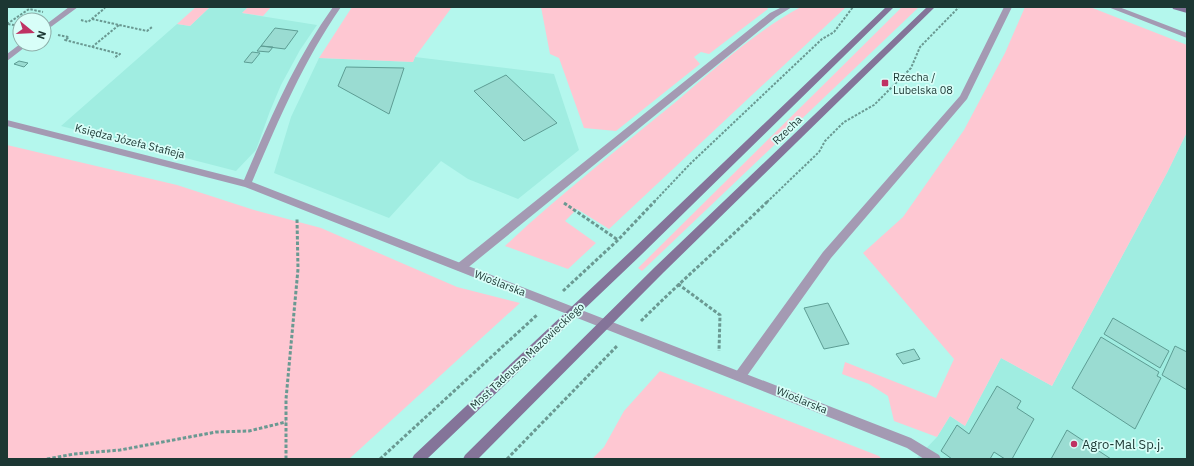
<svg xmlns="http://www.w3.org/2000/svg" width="1194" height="466" font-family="'IBM Plex Sans',sans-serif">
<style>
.built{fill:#a0ede1}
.green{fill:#fec7d2}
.building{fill:#9adcd2;stroke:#5d9d94}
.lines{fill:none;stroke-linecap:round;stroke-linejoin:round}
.path-far1{stroke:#6a9992;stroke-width:2;stroke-dasharray:2.5 1.5;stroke-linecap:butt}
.path{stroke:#6a9992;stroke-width:3;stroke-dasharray:3.5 2;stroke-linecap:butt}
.lane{fill:#a49ab3;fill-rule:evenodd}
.street{fill:#a49ab3;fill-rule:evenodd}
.secondary{fill:#847499;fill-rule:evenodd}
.poi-dot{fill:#bf3263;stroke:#d8fef8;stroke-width:1.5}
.labels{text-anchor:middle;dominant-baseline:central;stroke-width:3.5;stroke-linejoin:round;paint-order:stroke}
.poi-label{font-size:11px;fill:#1c3733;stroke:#d8fef8;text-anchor:start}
.street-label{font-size:11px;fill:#1c3733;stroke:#d8fef8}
.near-poi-label{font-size:13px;fill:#1c3733;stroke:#d8fef8;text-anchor:start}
</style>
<rect width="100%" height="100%" fill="#b4f7ed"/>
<!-- built -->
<path class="built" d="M 210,7 L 248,7 L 242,13 L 317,25 L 300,50 L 281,85 L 270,111 L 256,150 L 236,171 L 61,126 L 177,24 L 190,26 Z
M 415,57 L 554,74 L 579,150 L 518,199 L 468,179 L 441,161 L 389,218 L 274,173 L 291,117 L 319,58 L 413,62 Z
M 1187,132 L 1187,459 L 916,459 L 937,437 L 950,416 L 965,426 L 1001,358 L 1052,386 L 1167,173 Z"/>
<!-- green -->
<path class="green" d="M 196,7 L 210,7 L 190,26 L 177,24 Z
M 248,7 L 271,7 L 263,16 L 242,13 Z
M 352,7 L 452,7 L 415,57 L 413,62 L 319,58 Z
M 541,7 L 767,7 L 768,9 L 709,54 L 701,52 L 694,57 L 700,64 L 616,131 L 584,128 L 559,58 L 550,54 Z
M 801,7 L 846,7 L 609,229 L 577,209 L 565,221 L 596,243 L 568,269 L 505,246 C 560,194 620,148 678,100 C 717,67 756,31 801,7 Z
M 902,7 L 919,7 L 642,271 L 638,268 Z
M 1025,7 L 1090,7 L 1187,45 L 1187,132 L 1167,173 L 1052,386 L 1001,358 L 965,426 L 950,416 L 937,437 L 894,421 L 888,396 L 869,384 L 842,374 L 845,362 L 936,398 L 954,359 L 863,253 L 903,217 L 964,130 L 1005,53 Z
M 7,145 L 177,185 L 254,210 L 321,228 L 457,287 L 520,303 L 349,459 L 7,459 Z
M 660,371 L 879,456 L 882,459 L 592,459 L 604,447 L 624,411 Z"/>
<!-- building -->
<path class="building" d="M 275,28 L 298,31 L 285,49 L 261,46 Z
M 261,46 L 273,47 L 269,52 L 257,51 Z
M 252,52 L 260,53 L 252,63 L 244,62 Z
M 19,61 L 28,63 L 24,67 L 14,64 Z
M 346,67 L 404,68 L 389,114 L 338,86 Z
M 506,75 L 557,123 L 524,141 L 474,91 Z
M 828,303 L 849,344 L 824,349 L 804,308 Z
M 1113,318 L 1169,351 L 1160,368 L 1104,334 Z
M 1101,337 L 1159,372 L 1157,376 L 1161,378 L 1135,429 L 1072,388 Z
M 1175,346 L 1187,352 L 1187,390 L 1162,375 Z
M 914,349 L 920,359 L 903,364 L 896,354 Z
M 997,386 L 1021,401 L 1017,408 L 1034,419 L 1012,459 L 1005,459 L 994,452 L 990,459 L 952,459 L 941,451 L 957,425 L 969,434 Z
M 1067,430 L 1111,459 L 1051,459 Z"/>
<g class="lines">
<!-- path-far1 -->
<path class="path-far1" d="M 92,19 L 147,31 L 152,27
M 81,20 L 88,22 L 105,8
M 7,24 L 29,9 L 43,12
M 8,24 L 20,26
M 58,35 L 69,37 L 65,40 L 120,54 L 114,58
M 92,47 L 119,25
M 654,202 L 690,164 L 822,39 L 834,32 L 853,7
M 767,202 L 819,152 L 825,141 L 844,122 L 874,105 L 911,68 L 920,47 L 959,7"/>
<!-- path -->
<path class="path" d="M 564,203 L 618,240
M 678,284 L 720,315 L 719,351
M 563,291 L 618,240 L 655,201
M 641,321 C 682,280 726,242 768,201
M 47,459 L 74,454 L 120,450 L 216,432 L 249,431 L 286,422
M 286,459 L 286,399 L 298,269 L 297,219
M 380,459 L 537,315
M 507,459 L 617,346"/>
<!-- lane -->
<path class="lane" d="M 69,7 L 78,7 L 44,32 L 44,26 Z
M 782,7 L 792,7 L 776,17 L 465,270 L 461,271 L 457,270 L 456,267 L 457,264 L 770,13 Z
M 1004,7 L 1012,7 L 967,99 L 831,258 L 744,380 L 740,381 L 736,380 L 734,376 L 736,372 L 823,252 L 960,96 Z
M 1108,7 L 1119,7 L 1187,33 L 1187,38 Z
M 20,44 L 29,44 L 7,61 L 7,54 Z"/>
<!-- street -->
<path class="street" d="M 333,7 L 341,7 C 303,62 278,121 252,182 L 911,438 L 939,455 L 941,459 L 924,459 L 907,448 L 245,187 L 7,126 L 7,120 L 244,180 C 270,119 295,60 333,7 Z"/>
<!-- secondary -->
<path class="secondary" d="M 886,7 L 894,7 L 640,256 L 427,459 L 412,459 L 414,455 L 632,250 Z
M 927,7 L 935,7 L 663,273 L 478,459 L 463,459 L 465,455 L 655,267 Z
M 1172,7 L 1187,8 L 1187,13 L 1173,9 Z"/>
</g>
<!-- markers -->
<g class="poi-dot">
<rect x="881" y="79" width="8" height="8" rx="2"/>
<circle cx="1074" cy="444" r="4"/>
</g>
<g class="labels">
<!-- poi labels -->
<g class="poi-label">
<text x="893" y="77">Rzecha /<tspan x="893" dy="13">Lubelska 08</tspan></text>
</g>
<!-- street labels -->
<g class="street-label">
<text transform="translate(787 130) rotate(-44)">Rzecha</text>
<text transform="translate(130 141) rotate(14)">Księdza Józefa Stafieja</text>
<text transform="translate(500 283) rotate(21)">Wioślarska</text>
<text transform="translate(527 356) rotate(-43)">Most Tadeusza Mazowieckiego</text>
<text transform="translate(802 400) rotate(22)">Wioślarska</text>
</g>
<!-- near-poi labels -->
<g class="near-poi-label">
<text x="1082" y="444">Agro-Mal Sp.j.</text>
</g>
</g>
<!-- border -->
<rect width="1194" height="466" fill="none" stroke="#1c3733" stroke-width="16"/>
<!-- north arrow -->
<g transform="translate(32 32) rotate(108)"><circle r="19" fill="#d8fef8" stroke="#8daea9"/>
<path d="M0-3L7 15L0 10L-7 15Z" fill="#bf3263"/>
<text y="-6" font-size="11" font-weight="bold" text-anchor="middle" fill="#1c3733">N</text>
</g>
</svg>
